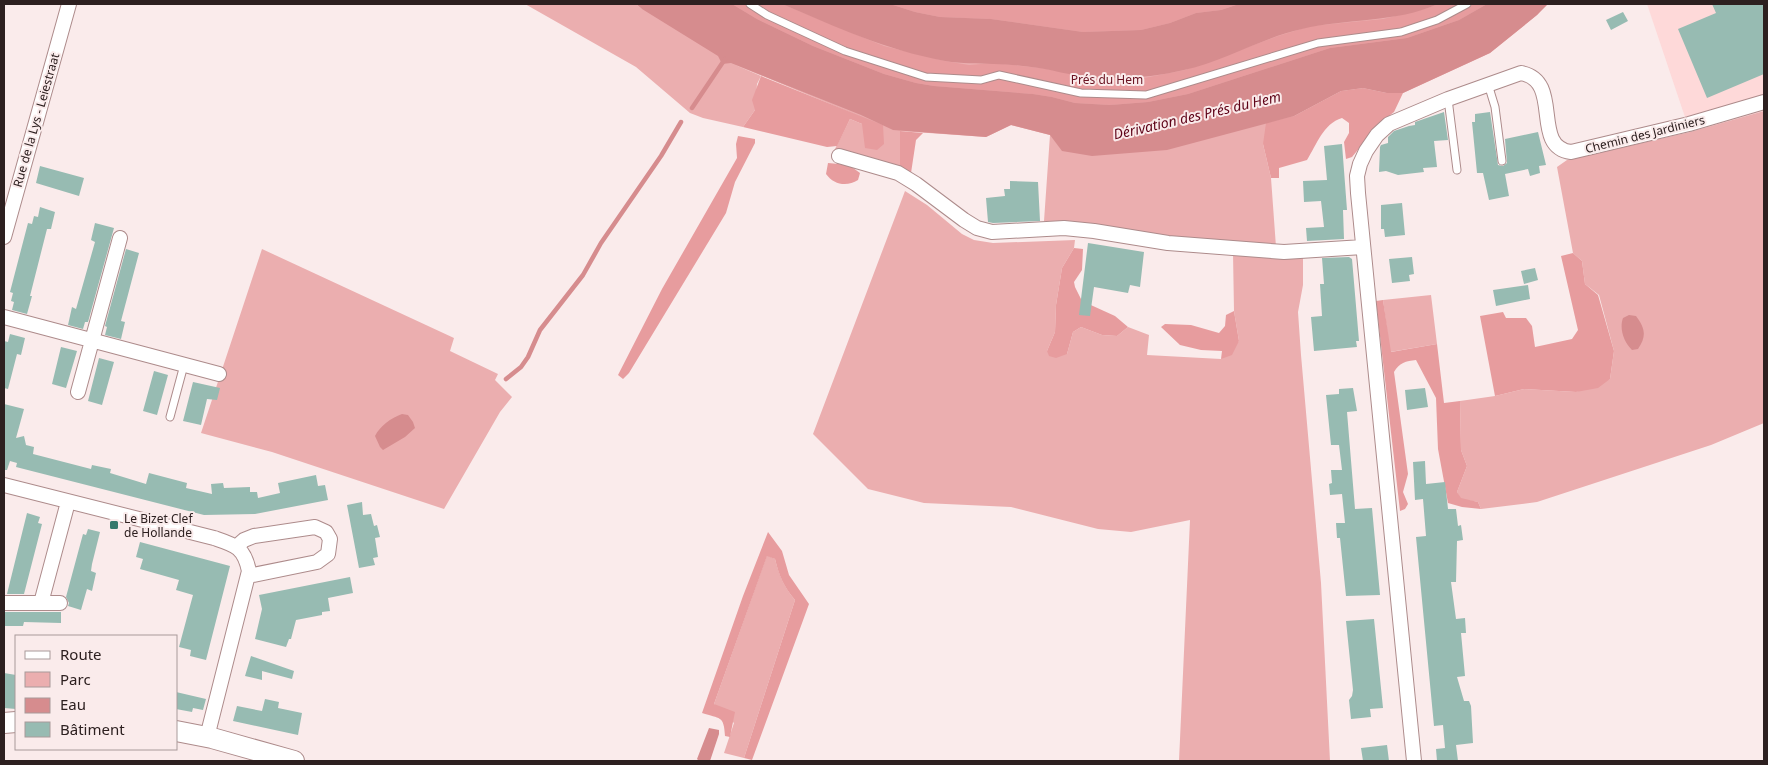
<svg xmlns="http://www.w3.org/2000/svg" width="1768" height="765" font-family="'Noto Sans',sans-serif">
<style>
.built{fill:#fed9d9}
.green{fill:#ebaeaf}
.forest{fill:#e79c9e}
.water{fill:#d68c8e}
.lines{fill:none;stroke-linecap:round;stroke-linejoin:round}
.stream{stroke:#d68c8e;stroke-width:4.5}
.building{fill:#97bbb2}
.lane-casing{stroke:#ad8b8b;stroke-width:9}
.street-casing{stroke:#ad8b8b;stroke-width:16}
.secondary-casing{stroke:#ad8b8b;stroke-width:22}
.lane{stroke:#fff;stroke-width:7}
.street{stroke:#fff;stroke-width:14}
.secondary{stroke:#fff;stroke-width:20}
.poi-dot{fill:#35796c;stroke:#faebeb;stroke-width:2}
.labels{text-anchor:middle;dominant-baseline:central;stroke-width:4;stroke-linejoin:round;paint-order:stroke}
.park-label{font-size:12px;fill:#6a1221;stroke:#faebeb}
.street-label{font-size:12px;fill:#2d2020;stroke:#faebeb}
.poi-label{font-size:12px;fill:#2d2020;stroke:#faebeb;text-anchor:start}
.water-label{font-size:14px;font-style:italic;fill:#5e0217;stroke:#faebeb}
</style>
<rect width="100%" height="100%" fill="#faebeb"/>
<!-- built -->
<path class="built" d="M 1647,4 L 1764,4 L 1764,111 L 1690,132 Z"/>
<!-- green -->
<path class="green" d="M 525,4 L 636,4 L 642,9 L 638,4 L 1546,4 L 1537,15 L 1490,53 L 1403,93 L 1387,93 L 1363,88 L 1341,91 L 1294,116 L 1263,144 L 1271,178 L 1276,247 L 1168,238 L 1092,224 L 1044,221 L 1050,135 L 1011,125 L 986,137 L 900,131 L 900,170 L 834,151 L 850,119 L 862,124 L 883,126 L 731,63 L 761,76 L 757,84 L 755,110 L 743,127 L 703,118 L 690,113 L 636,67 Z
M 1764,111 L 1764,423 L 1711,445 L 1537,502 L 1481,509 L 1478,502 L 1460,499 L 1457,492 L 1467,466 L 1461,450 L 1460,401 L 1495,396 L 1524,389 L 1576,392 L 1610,379 L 1614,351 L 1599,295 L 1585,284 L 1582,261 L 1573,253 L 1557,167 L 1567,160 L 1690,132 Z
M 905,191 L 927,205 L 962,234 L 974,240 L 993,243 L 1075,240 L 1074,248 L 1062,268 L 1056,305 L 1055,332 L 1047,351 L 1067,354 L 1073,332 L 1081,327 L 1102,335 L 1117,336 L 1128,327 L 1149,335 L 1147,355 L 1221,359 L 1239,341 L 1234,311 L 1233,253 L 1277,259 L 1303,258 L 1303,285 L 1298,312 L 1301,355 L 1321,583 L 1330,761 L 1179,761 L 1190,520 L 1131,532 L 1098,529 L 1011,507 L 924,503 L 868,489 L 813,434 Z
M 262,249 L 454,338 L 450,351 L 498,374 L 495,380 L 512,397 L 500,412 L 444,509 L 272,452 L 201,433 Z
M 1431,295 L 1437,344 L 1390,352 L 1383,300 Z
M 767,555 L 775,559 C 779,575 784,587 795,600 L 744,758 L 724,753 L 734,723 L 714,704 Z"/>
<!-- forest -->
<path class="forest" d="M 732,4 L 782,4 L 884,46 L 945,61 L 969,65 L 993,63 L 1041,68 L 1084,76 L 1130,79 L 1144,78 L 1185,70 L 1278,36 L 1311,26 L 1383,19 L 1428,8 L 1438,4 L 1487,4 L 1459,20 L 1407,38 L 1330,48 L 1188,94 L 1148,102 L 1110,105 L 1075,103 L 1052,97 L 1033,94 L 934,86 L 916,83 L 884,74 L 813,46 L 757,19 Z
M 890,4 L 1239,4 L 1221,10 L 1196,13 L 1170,23 L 1141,30 L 1083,32 L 991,19 L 940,17 L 915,12 Z
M 761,76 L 883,125 L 884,144 L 877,150 L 865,148 L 862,124 L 850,119 L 837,146 L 827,147 L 743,127 L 755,110 L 752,100 Z
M 1363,88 L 1387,93 L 1403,93 L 1394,112 L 1380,123 L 1352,157 L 1346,159 L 1344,142 L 1349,133 L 1349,123 L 1342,118 C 1323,124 1317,144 1307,160 L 1279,168 L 1279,178 L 1271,178 L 1263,144 L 1266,123 L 1294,116 L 1341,91 Z
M 900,131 L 923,133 L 916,140 L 911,173 L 900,170 Z
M 738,136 L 755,139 L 755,143 L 735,182 L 726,213 L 629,373 L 623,379 L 618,375 L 662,289 L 737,158 L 736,144 Z
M 828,163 L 849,165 L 860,173 L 858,180 C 847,187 834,185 826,174 Z
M 1074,248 L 1083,249 L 1082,270 L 1074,282 L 1075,287 L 1082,301 L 1115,316 L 1128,327 L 1117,336 L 1102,335 L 1081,327 L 1073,332 L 1067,354 L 1056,358 L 1049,356 L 1047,351 L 1055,332 L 1056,305 L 1062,268 Z
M 1573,253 L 1582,261 L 1585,284 L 1598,295 L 1614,351 L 1610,379 L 1598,388 L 1576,392 L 1524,389 L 1495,396 L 1480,316 L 1503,312 L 1506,318 L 1526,318 L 1532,326 L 1535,347 L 1572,339 L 1578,330 L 1561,256 Z
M 1383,300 L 1391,352 L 1437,344 L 1444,403 L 1460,401 L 1461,450 L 1467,466 L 1457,492 L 1461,498 L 1478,502 L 1481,509 L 1462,507 L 1448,503 L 1438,449 L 1436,398 L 1416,360 C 1406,361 1399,363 1394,372 L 1408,474 L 1403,492 L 1408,504 L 1405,509 L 1400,511 L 1376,301 Z
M 1234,311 L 1239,341 L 1232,355 L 1221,359 L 1222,351 L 1201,350 L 1180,345 L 1161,327 L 1165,324 L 1191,325 L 1219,333 L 1225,326 L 1226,315 Z
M 768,532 L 782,551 L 789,575 L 809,604 L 752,760 L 744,758 L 795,600 C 784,587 779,576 775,559 L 767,556 L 714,704 L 735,712 L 730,737 L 725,736 C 724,715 720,719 702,713 L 743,596 Z"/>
<!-- water -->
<path class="water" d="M 636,4 L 732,4 L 757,19 L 813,46 L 884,74 L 916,83 L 934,86 L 1033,94 L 1052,97 L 1075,103 L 1110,105 L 1148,102 L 1188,94 L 1330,48 L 1407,38 L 1459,20 L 1487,4 L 1548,4 L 1537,15 L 1490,53 L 1403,93 L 1387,93 L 1363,88 L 1341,91 L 1294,116 L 1167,150 L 1092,156 L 1062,151 L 1050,135 L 1011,125 L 986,137 L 893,130 L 861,115 L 731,63 L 722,64 L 718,56 L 642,9 Z
M 782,4 L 890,4 L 915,12 L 940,17 L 991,19 L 1083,32 L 1141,30 L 1170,23 L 1196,13 L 1221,10 L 1239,4 L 1438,4 C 1396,23 1347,18 1302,29 C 1261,38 1225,61 1184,70 C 1151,78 1117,80 1083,76 C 1068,75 1054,70 1039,68 C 1024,66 1009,64 994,64 C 976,63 963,64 945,61 C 886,50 836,27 782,4 Z
M 1629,315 L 1636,316 C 1645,328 1647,336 1638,349 L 1632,350 C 1624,342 1619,329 1623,318 Z
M 402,414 L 408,415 L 413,422 L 415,428 L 405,437 L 383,450 L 380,447 L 375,436 C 380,426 391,418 402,414 Z
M 709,728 L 719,730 L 719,734 L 710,761 L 699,761 L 697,759 Z"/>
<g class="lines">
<!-- stream -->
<path class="stream" d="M 692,108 L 725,59
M 506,379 L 521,367 L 528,357 L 540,330 L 583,275 L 601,243 L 661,156 L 681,122"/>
</g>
<!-- building -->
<path class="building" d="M 1712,4 L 1764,4 L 1764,74 L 1707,98 L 1678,29 L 1716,13 Z
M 1623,12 L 1628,21 L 1611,30 L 1606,20 Z
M 1444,112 L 1448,140 L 1434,141 L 1437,167 L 1423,168 L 1424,172 L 1398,175 L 1386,171 L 1379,172 L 1380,147 L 1381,145 L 1388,143 L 1388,137 L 1394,131 L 1409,126 L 1415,125 L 1415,122 Z
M 1490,112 L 1498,165 L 1503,166 L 1507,163 L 1505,139 L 1538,132 L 1546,165 L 1539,166 L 1540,173 L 1530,176 L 1528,169 L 1505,174 L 1509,196 L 1489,200 L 1483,173 L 1477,173 L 1472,122 L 1475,122 L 1475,114 Z
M 1342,144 L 1347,210 L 1343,210 L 1344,239 L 1307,241 L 1306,228 L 1324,227 L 1321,201 L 1304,202 L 1303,181 L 1327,180 L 1324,146 Z
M 40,166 L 84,178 L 79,196 L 36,183 Z
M 1010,181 L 1038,182 L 1040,221 L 993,223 L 988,222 L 986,198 L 1005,196 L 1004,189 L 1010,189 Z
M 1402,203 L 1405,235 L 1385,237 L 1384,229 L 1381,229 L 1381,205 Z
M 40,207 L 55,212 L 51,229 L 47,229 L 30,296 L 32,296 L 27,314 L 12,310 L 14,302 L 11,301 L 13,293 L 10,292 L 28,223 L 32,224 L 34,216 L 38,217 Z
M 95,223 L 114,228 L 88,322 L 85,322 L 83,329 L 68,325 L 72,307 L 76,309 L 95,242 L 91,240 Z
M 1088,243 L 1144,252 L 1140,287 L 1130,285 L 1128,293 L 1094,287 L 1090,316 L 1079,315 Z
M 126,249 L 139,253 L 121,321 L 125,322 L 121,339 L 105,335 L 107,327 L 105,326 Z
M 1349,257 L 1352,259 L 1359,341 L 1356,341 L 1357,347 L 1314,351 L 1311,317 L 1322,316 L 1320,284 L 1324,284 L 1322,258 Z
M 1412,257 L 1414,274 L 1409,275 L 1410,281 L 1392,283 L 1389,259 Z
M 1535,268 L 1538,280 L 1524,284 L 1521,271 Z
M 1528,285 L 1530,299 L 1496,306 L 1493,290 Z
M 10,334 L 25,338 L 21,355 L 17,354 L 8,389 L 4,388 L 4,341 L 8,342 Z
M 61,347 L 77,351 L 66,388 L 52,384 Z
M 99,358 L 114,362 L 102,405 L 88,401 Z
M 154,371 L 168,375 L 157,415 L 143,411 Z
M 193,382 L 220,388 L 217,400 L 207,399 L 201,425 L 183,421 Z
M 1353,388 L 1357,411 L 1347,412 L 1355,509 L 1372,508 L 1380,595 L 1346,596 L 1340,538 L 1337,538 L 1336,523 L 1345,523 L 1342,494 L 1330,495 L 1329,484 L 1332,483 L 1331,470 L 1342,470 L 1339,445 L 1331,445 L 1326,395 L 1339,394 L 1339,389 Z
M 1425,388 L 1428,407 L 1407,410 L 1405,390 Z
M 4,404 L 24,409 L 16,438 L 24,436 L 26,445 L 34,447 L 33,454 L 91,469 L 92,465 L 111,469 L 110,473 L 146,484 L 149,473 L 187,483 L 186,488 L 212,494 L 211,484 L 223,483 L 224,488 L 250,487 L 250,492 L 257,492 L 258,498 L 280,493 L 278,483 L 316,475 L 318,486 L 325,485 L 328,500 L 255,514 L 204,515 L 16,467 L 17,463 L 10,461 L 7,470 L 4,470 Z
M 1425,461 L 1426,484 L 1445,482 L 1448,509 L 1456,509 L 1458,526 L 1461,525 L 1463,540 L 1457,541 L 1456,582 L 1451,582 L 1456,619 L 1465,618 L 1466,633 L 1461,633 L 1465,676 L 1457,677 L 1464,701 L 1469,701 L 1471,706 L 1473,743 L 1456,745 L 1458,761 L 1437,761 L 1436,749 L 1445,748 L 1443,725 L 1434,726 L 1416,537 L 1426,536 L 1423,499 L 1415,500 L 1413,462 Z
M 362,502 L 363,515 L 371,514 L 374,526 L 377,525 L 380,537 L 375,538 L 378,557 L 373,558 L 375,565 L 359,568 L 347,505 Z
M 27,513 L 40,517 L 38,523 L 42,524 L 24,594 L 7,594 Z
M 88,529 L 100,532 L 92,564 L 91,571 L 96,573 L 92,591 L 87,589 L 81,610 L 68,606 L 69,603 L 66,597 L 83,534 L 86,535 Z
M 140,542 L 230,566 L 206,660 L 190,656 L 191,650 L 179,647 L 193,595 L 176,590 L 179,580 L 140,569 L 143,559 L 136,557 Z
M 350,577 L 353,593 L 328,598 L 330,611 L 322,612 L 322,615 L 296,620 L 291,639 L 289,639 L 286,647 L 255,639 L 262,609 L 259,595 Z
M 4,612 L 61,612 L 61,623 L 24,622 L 23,626 L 4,626 Z
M 1374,619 L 1383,708 L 1370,709 L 1371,717 L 1351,719 L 1349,700 L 1352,696 L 1353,690 L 1346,621 Z
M 251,656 L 294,671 L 292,679 L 262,671 L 262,680 L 245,676 Z
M 4,673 L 16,675 L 16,709 L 4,708 Z
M 176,692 L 206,699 L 203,710 L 193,708 L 192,712 L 176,709 Z
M 265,699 L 279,702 L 278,708 L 302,713 L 298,735 L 233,721 L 237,706 L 262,711 Z
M 1387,745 L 1389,761 L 1363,761 L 1361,748 Z"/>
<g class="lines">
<!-- lane casing -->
<g class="lane-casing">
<path id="lane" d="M 750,4 L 767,15 L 845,51 L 926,77 L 981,80 L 999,75 L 1081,93 L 1146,95 L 1318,43 L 1401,32 L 1437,20 L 1467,4
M 1488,84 L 1495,107 L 1502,161
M 1448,99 L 1457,170
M 170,417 L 184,365"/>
</g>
<!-- street casing -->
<g class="street-casing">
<path id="street" d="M 839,156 L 898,173 L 916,184 L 964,220 L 977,228 L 992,232 L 1064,228 L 1094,231 L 1168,243 L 1284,252 L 1363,247
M 4,237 L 69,4
M 4,317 L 219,374
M 78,392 L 120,238
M 4,485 L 214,538 C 235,545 244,547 249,571 L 207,737
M 236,547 L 244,540 L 254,536 L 315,527 L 326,532 L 330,539 L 328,554 L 317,562 L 248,576
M 4,603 L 60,603
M 41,603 L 68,502
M 1414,761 L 1358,193 L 1357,176 L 1360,164 L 1366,151 L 1377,135 L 1389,124 L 1448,99 L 1521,73 C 1564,81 1530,147 1571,152 L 1689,124 L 1764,102"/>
</g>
<!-- secondary casing -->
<g class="secondary-casing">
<path id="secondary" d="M 4,723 L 16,722
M 176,731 L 212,738 L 294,761"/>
</g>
<!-- lane -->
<use href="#lane" class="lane"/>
<!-- street -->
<use href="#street" class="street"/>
<!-- secondary -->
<use href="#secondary" class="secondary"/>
</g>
<!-- markers -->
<rect class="poi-dot" x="109" y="520" width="10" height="10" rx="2.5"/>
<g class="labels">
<!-- park labels -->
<g class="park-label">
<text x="1107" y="79">Prés du Hem</text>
</g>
<!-- street labels -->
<g class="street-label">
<text transform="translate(36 120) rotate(-74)">Rue de la Lys - Leiestraat</text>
<text transform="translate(1645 134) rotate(-14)">Chemin des Jardiniers</text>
</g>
<!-- poi labels -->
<g class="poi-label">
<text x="124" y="518">Le Bizet Clef<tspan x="124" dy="14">de Hollande</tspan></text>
</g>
<!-- water labels -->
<g class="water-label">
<text transform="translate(1197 115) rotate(-13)">Dérivation des Prés du Hem</text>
</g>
</g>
<!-- border -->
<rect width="1768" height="765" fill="none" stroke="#2d2020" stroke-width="10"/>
<!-- legend -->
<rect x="15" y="635" width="162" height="115" fill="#faebeb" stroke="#a89a9a"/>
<rect x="25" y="651" width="25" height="8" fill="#ffffff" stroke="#a89a9a"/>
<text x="60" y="660" font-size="15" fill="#2d2020">Route</text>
<rect x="25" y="672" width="25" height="15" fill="#ebaeaf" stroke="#a89a9a"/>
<text x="60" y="685" font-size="15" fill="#2d2020">Parc</text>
<rect x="25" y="698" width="25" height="15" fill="#d68c8e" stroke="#a89a9a"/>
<text x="60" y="710" font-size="15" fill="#2d2020">Eau</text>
<rect x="25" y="722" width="25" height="15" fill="#97bbb2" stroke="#a89a9a"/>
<text x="60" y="735" font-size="15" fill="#2d2020">Bâtiment</text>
</svg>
